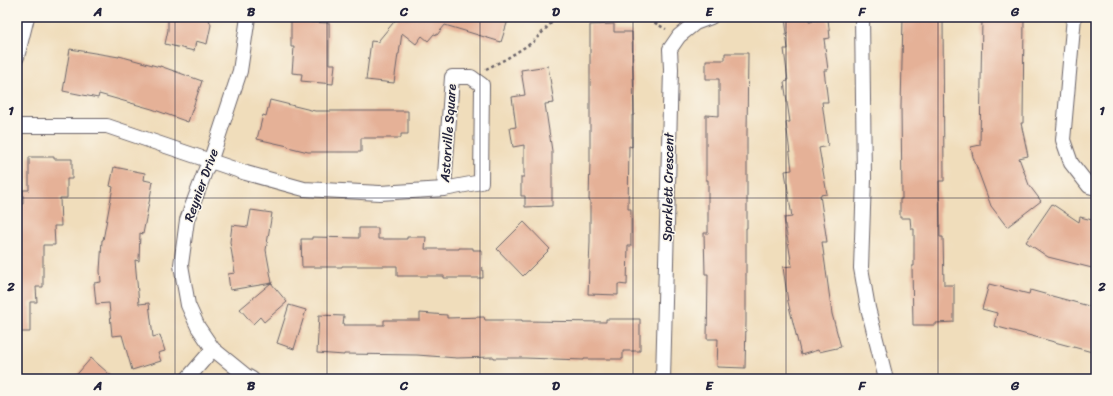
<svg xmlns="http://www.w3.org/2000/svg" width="1113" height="396" font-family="Sriracha,sans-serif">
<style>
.building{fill:#e5b197}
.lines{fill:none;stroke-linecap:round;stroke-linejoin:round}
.street-casing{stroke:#6a6368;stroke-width:16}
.path{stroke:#6a6368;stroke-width:2.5;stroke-dasharray:3 3;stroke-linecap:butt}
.street{stroke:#fff;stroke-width:14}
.grid{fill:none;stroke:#22223b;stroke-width:1;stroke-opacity:0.55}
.labels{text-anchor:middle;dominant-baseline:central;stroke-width:3;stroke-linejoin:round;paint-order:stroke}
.street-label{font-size:13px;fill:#22223b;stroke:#fbf7ec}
.neatline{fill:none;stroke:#22223b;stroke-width:1.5}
.grid-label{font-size:13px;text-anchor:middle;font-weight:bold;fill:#22223b}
</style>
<rect width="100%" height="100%" fill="#fbf7ec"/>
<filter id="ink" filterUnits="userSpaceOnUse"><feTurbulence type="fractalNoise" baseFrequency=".025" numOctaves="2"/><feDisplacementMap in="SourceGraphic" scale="8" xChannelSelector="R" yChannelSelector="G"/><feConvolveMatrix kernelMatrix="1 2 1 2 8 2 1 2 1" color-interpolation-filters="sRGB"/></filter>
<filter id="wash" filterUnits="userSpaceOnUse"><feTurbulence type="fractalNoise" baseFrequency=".012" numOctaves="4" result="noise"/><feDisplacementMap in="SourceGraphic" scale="16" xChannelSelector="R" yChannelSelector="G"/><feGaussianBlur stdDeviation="0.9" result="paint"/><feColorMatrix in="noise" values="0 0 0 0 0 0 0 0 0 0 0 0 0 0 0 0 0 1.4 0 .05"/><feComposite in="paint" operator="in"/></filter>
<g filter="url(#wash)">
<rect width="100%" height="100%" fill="#f0ddbb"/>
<g id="blocks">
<!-- building -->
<path class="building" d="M 168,17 L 208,17 L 211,25 L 207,44 L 196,41 L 194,51 L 165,44 L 168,30 Z
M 398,17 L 509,17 L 501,42 L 445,25 L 437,35 L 434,34 L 428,41 L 422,36 L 416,44 L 402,33 L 399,54 L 398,54 L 394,83 L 366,80 L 371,41 L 379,42 L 379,40 Z
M 785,17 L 809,17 L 809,21 L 828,19 L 830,38 L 824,39 L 828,70 L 824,70 L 828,102 L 822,102 L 828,146 L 819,148 L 827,194 L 820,195 L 827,242 L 822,242 L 832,314 L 841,347 L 819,352 L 818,350 L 801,355 L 788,302 L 783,267 L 792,266 L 784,218 L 792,217 L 785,171 L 792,170 L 786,122 L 790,122 L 784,82 L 788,81 L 784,49 L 788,49 L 786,34 L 787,34 Z
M 903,17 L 943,17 L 944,181 L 939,181 L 940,237 L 943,237 L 944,285 L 954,285 L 954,322 L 936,323 L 936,325 L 913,325 L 912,266 L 914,266 L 914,229 L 911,229 L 910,218 L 900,218 L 900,199 L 902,199 L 901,107 Z
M 982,17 L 1024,17 L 1023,123 L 1021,123 L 1028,156 L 1019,158 L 1029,185 L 1041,201 L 1007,227 L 991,206 L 973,157 L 971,147 L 980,145 Z
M 291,19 L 311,19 L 311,22 L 329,23 L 329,64 L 335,64 L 333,84 L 301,81 L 302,74 L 292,73 L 294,47 L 291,47 Z
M 614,24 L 614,32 L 632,32 L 634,115 L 632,115 L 632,147 L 629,146 L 628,209 L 631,209 L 631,246 L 628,246 L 627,285 L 618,284 L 618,295 L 588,294 L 590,242 L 590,200 L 589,200 L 590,161 L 590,25 Z
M 70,49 L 119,57 L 119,56 L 160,67 L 160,66 L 202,81 L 188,122 L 152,109 L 99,94 L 98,98 L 63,91 Z
M 725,53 L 748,53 L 747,133 L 747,228 L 746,228 L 746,322 L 745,368 L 717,367 L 718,339 L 707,339 L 708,274 L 705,274 L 704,233 L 708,233 L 708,180 L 706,180 L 706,115 L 719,116 L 719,79 L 706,79 L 706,60 L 725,60 Z
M 548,66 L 554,103 L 545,104 L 552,151 L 552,206 L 525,207 L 525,196 L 521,196 L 521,177 L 524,177 L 524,145 L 513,147 L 510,128 L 516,127 L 512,97 L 525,95 L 521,70 Z
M 270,100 L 315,111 L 408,111 L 408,134 L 401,134 L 401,138 L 361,138 L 361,152 L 308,152 L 288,147 L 288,146 L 257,139 L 263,115 L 266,116 Z
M 29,157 L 54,157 L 54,159 L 72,159 L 72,179 L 67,179 L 67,198 L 60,198 L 61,226 L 54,226 L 55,245 L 43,245 L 43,287 L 36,287 L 37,302 L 30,302 L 30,332 L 17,332 L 17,204 L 23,204 L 23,190 L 29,190 Z
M 114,167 L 145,173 L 144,180 L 153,182 L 143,234 L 140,233 L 139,261 L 135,260 L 139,304 L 149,303 L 153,337 L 160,335 L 165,351 L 158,353 L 161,361 L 132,370 L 122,335 L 112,336 L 109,303 L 96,304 L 94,283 L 101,282 L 100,271 L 102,240 L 103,240 L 113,187 L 110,186 Z
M 1052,204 L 1079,222 L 1080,217 L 1096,221 L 1096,269 L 1048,257 L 1026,242 Z
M 251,210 L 272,213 L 266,250 L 272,283 L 230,290 L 228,274 L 235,273 L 230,242 L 232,225 L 248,227 Z
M 524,222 L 550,249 L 523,276 L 497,249 Z
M 359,228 L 378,228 L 378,239 L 407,239 L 407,237 L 426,237 L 425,249 L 459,249 L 459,248 L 473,248 L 473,250 L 482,250 L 483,278 L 444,278 L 444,276 L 397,276 L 397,266 L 342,266 L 342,267 L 302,267 L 301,239 L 312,239 L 312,237 L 359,238 Z
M 271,283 L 287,302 L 264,322 L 260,317 L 253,324 L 240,309 Z
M 989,284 L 1029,294 L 1030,290 L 1096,308 L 1096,353 L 994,326 L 997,313 L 982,309 Z
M 289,305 L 306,310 L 294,349 L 277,343 Z
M 420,313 L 447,315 L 447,318 L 484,317 L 485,320 L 522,320 L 522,321 L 606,322 L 606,319 L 640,319 L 640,351 L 623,351 L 623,359 L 584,359 L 584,360 L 524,358 L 494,358 L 494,357 L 457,358 L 417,355 L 344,354 L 344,355 L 317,353 L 319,315 L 344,316 L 343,325 L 384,325 L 384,320 L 420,320 Z
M 91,358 L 115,379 L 73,379 Z"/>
</g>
</g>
<g filter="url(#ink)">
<use href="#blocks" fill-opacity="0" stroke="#6a6368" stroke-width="1"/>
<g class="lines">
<!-- street casing -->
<g class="street-casing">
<path id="street" d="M 248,17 L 240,71 L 210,162 L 206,169 L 187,220 L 181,265 L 188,305 L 198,327 L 213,349 L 245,375 L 252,379
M 862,17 L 864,179 L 861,268 L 868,308 L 886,379
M 1074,17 L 1063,140 L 1071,163 L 1089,186 L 1096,188
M 17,57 L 27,17
M 17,126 L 107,126 L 246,173 L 304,189 L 380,193 L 444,189 L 481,182 L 482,85 L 471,77 L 452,77 L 444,189
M 187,379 L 213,349
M 663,379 L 671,69 L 670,49 L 679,36 L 695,23 L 711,17"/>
</g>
<!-- path -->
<path class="path" d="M 644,17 L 666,29
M 486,69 L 506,59 L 533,42 L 557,17"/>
<!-- street -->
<use href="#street" class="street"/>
</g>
</g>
<!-- grid -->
<path class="grid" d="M 175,17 L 175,379M 327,17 L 327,379M 480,17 L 480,379M 633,17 L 633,379M 786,17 L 786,379M 938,17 L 938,379M 17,198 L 1096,198"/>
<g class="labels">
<!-- street labels -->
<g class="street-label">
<text transform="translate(448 133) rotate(-86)">Astorville Square</text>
<text transform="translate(201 185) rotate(-70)">Reynier Drive</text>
<text transform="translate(668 187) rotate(-89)">Sparklett Crescent</text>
</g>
</g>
<!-- margin -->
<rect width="1113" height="396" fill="none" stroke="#fbf7ec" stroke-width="44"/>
<rect x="22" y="22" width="1069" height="352" class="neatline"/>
<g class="grid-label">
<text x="98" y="16">A</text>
<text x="251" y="16">B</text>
<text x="404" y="16">C</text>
<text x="556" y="16">D</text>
<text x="709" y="16">E</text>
<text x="862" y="16">F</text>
<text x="1015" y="16">G</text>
<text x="11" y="115">1</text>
<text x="1102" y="115">1</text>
<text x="11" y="291">2</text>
<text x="1102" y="291">2</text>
<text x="98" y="390">A</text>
<text x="251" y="390">B</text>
<text x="404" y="390">C</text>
<text x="556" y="390">D</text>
<text x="709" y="390">E</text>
<text x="862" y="390">F</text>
<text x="1015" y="390">G</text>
</g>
</svg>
